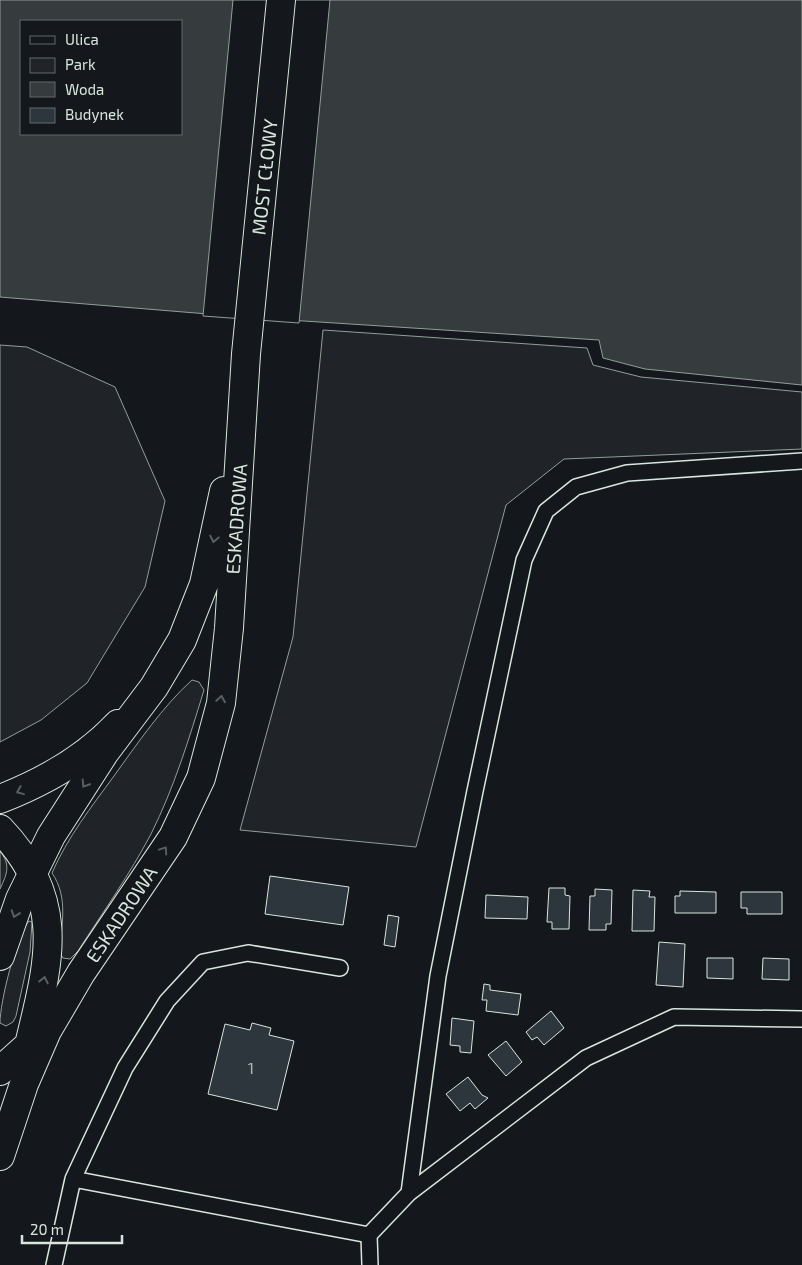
<svg xmlns="http://www.w3.org/2000/svg" width="802" height="1265" font-family="'Exo 2',sans-serif">
<style>
.green{fill:#202428;stroke:#939e99}
.water{fill:#363b3e;stroke:#939e99;fill-rule:evenodd}
.pier{fill:#14181c;stroke:#939e99}
.building{fill:#2c363c;stroke:#d8e6dc}
.lines{fill:none;stroke-linecap:round;stroke-linejoin:round}
.lane-casing{stroke:#d8e6dc;stroke-width:18}
.street-casing{stroke:#d8e6dc;stroke-width:30}
.secondary-casing{stroke:#d8e6dc;stroke-width:30}
.lane{stroke:#14181c;stroke-width:15}
.street{stroke:#14181c;stroke-width:28}
.secondary{stroke:#14181c;stroke-width:28}
.oneway{stroke:#59605f}
.labels{text-anchor:middle;dominant-baseline:central;stroke-width:4;stroke-linejoin:round;paint-order:stroke}
.number-label{font-size:16px;fill:#adbab4}
.street-label{font-size:19px;fill:#d8e6dc;stroke:#14181c}
</style>
<rect width="100%" height="100%" fill="#14181c"/>
<!-- green -->
<path class="green" d="M 323,330 L 587,348 L 593,365 L 641,377 L 802,392 L 802,449 L 564,459 L 506,505 L 416,847 L 240,830 L 293,637 Z
M 0,345 L 27,347 L 115,387 L 165,501 L 145,587 L 87,683 L 41,720 L 0,742 Z
M 192,680 L 199,682 L 204,690 C 189,739 174,788 151,834 C 130,874 103,912 78,951 L 70,959 L 63,958 L 60,953 C 61,925 69,898 52,873 C 67,838 92,806 114,776 C 137,744 163,706 192,680 Z
M 0,851 C 11,865 7,874 0,889 Z
M 29,921 L 32,922 L 30,952 L 16,1016 L 13,1022 L 6,1026 L 0,1023 C 0,1002 16,937 29,921 Z"/>
<!-- water -->
<path class="water" d="M 0,0 L 802,0 L 802,385 L 645,369 L 603,358 L 599,340 L 257,318 L 0,297 ZM 21,21 L 181,21 L 181,134 L 21,134 Z"/>
<!-- pier -->
<path class="pier" d="M 233,0 L 330,0 L 299,323 L 203,316 Z"/>
<!-- building -->
<path class="building" d="M 270,876 L 349,887 L 343,925 L 265,914 Z
M 549,888 L 565,888 L 565,895 L 570,896 L 569,929 L 552,929 L 552,922 L 547,922 Z
M 595,889 L 612,890 L 611,924 L 606,924 L 606,930 L 589,930 L 590,896 L 595,896 Z
M 633,890 L 650,891 L 649,897 L 655,897 L 654,931 L 632,931 Z
M 680,891 L 716,892 L 716,913 L 675,913 L 675,896 L 680,896 Z
M 741,892 L 782,892 L 782,914 L 747,914 L 747,908 L 741,908 Z
M 486,895 L 528,897 L 527,919 L 485,918 Z
M 388,915 L 399,917 L 395,947 L 384,945 Z
M 659,942 L 685,944 L 683,987 L 656,985 Z
M 707,958 L 733,958 L 733,979 L 707,978 Z
M 763,958 L 789,959 L 789,980 L 762,979 Z
M 484,984 L 490,985 L 490,990 L 521,994 L 518,1015 L 486,1011 L 487,1000 L 482,1000 Z
M 551,1011 L 564,1028 L 544,1045 L 537,1037 L 532,1040 L 526,1032 Z
M 452,1018 L 474,1021 L 471,1053 L 460,1052 L 460,1046 L 450,1045 Z
M 252,1023 L 271,1028 L 269,1035 L 294,1041 L 277,1110 L 208,1094 L 225,1024 L 250,1030 Z
M 506,1041 L 522,1062 L 506,1076 L 488,1055 Z
M 468,1077 L 482,1095 L 488,1098 L 475,1109 L 470,1103 L 460,1111 L 446,1094 Z"/>
<g class="lines">
<!-- lane casing -->
<g class="lane-casing">
<path id="lane" d="M 73,1179 L 125,1068 L 167,1001 L 203,962 L 248,953 L 340,968
M 409,1193 L 438,976 L 475,791 L 524,560 L 546,511 L 576,487 L 627,473 L 802,461
M 54,1265 L 73,1179 L 369,1235
M 370,1265 L 369,1235 L 409,1193 L 586,1058 L 674,1017 L 802,1019"/>
</g>
<!-- street casing -->
<g class="street-casing">
<path id="street" d="M 0,799 C 44,782 85,759 118,724
M 0,829 C 75,908 44,974 24,1067
M 0,1071 L 32,1042"/>
</g>
<!-- secondary casing -->
<g class="secondary-casing">
<path id="secondary" d="M 0,956 L 20,899 L 51,836 L 105,752 L 154,687 L 182,640 L 204,584 L 224,491
M 0,1156 L 24,1084 L 47,1031 L 81,973 L 173,837 L 201,778 L 221,703 L 229,628 L 246,354 L 281,0"/>
</g>
<!-- lane -->
<use href="#lane" class="lane"/>
<!-- street -->
<use href="#street" class="street"/>
<!-- secondary -->
<use href="#secondary" class="secondary"/>
</g>
<!-- one-way arrows -->
<defs><path id="oneway-chevron" d="M-2-3.5L2.5 0L-2 3.5" fill="none" stroke-width="1.6" stroke-linecap="round" stroke-linejoin="round" transform="scale(1.25)"/></defs>
<g class="oneway">
<use href="#oneway-chevron" transform="translate(214 539) rotate(102)"/>
<use href="#oneway-chevron" transform="translate(221 699) rotate(-81)"/>
<use href="#oneway-chevron" transform="translate(85 784) rotate(123)"/>
<use href="#oneway-chevron" transform="translate(20 791) rotate(158)"/>
<use href="#oneway-chevron" transform="translate(164 850) rotate(-56)"/>
<use href="#oneway-chevron" transform="translate(15 914) rotate(109)"/>
<use href="#oneway-chevron" transform="translate(44 980) rotate(-78)"/>
</g>
<g class="labels">
<!-- number labels -->
<g class="number-label">
<text x="251" y="1067">1</text>
</g>
<!-- street labels -->
<g class="street-label">
<text transform="translate(264 177) rotate(-84)">MOST CŁOWY</text>
<text transform="translate(236 519) rotate(-86)">ESKADROWA</text>
<text transform="translate(121 914) rotate(-56)">ESKADROWA</text>
</g>
</g>
<!-- legend -->
<rect x="20" y="20" width="162" height="115" fill="#14181c" stroke="#626a69"/>
<rect x="30" y="36" width="25" height="8" fill="#14181c" stroke="#626a69"/>
<text x="65" y="45" font-size="15" fill="#d8e6dc">Ulica</text>
<rect x="30" y="58" width="25" height="15" fill="#202428" stroke="#626a69"/>
<text x="65" y="70" font-size="15" fill="#d8e6dc">Park</text>
<rect x="30" y="82" width="25" height="15" fill="#363b3e" stroke="#626a69"/>
<text x="65" y="95" font-size="15" fill="#d8e6dc">Woda</text>
<rect x="30" y="108" width="25" height="15" fill="#2c363c" stroke="#626a69"/>
<text x="65" y="120" font-size="15" fill="#d8e6dc">Budynek</text>
<!-- scale -->
<path d="M22 1235v8h100v-8" fill="none" stroke="#d8e6dc" stroke-width="2.5"/>
<text x="30" y="1235" font-size="15" fill="#d8e6dc" stroke="#14181c" stroke-width="4" paint-order="stroke">20 m</text>
</svg>
